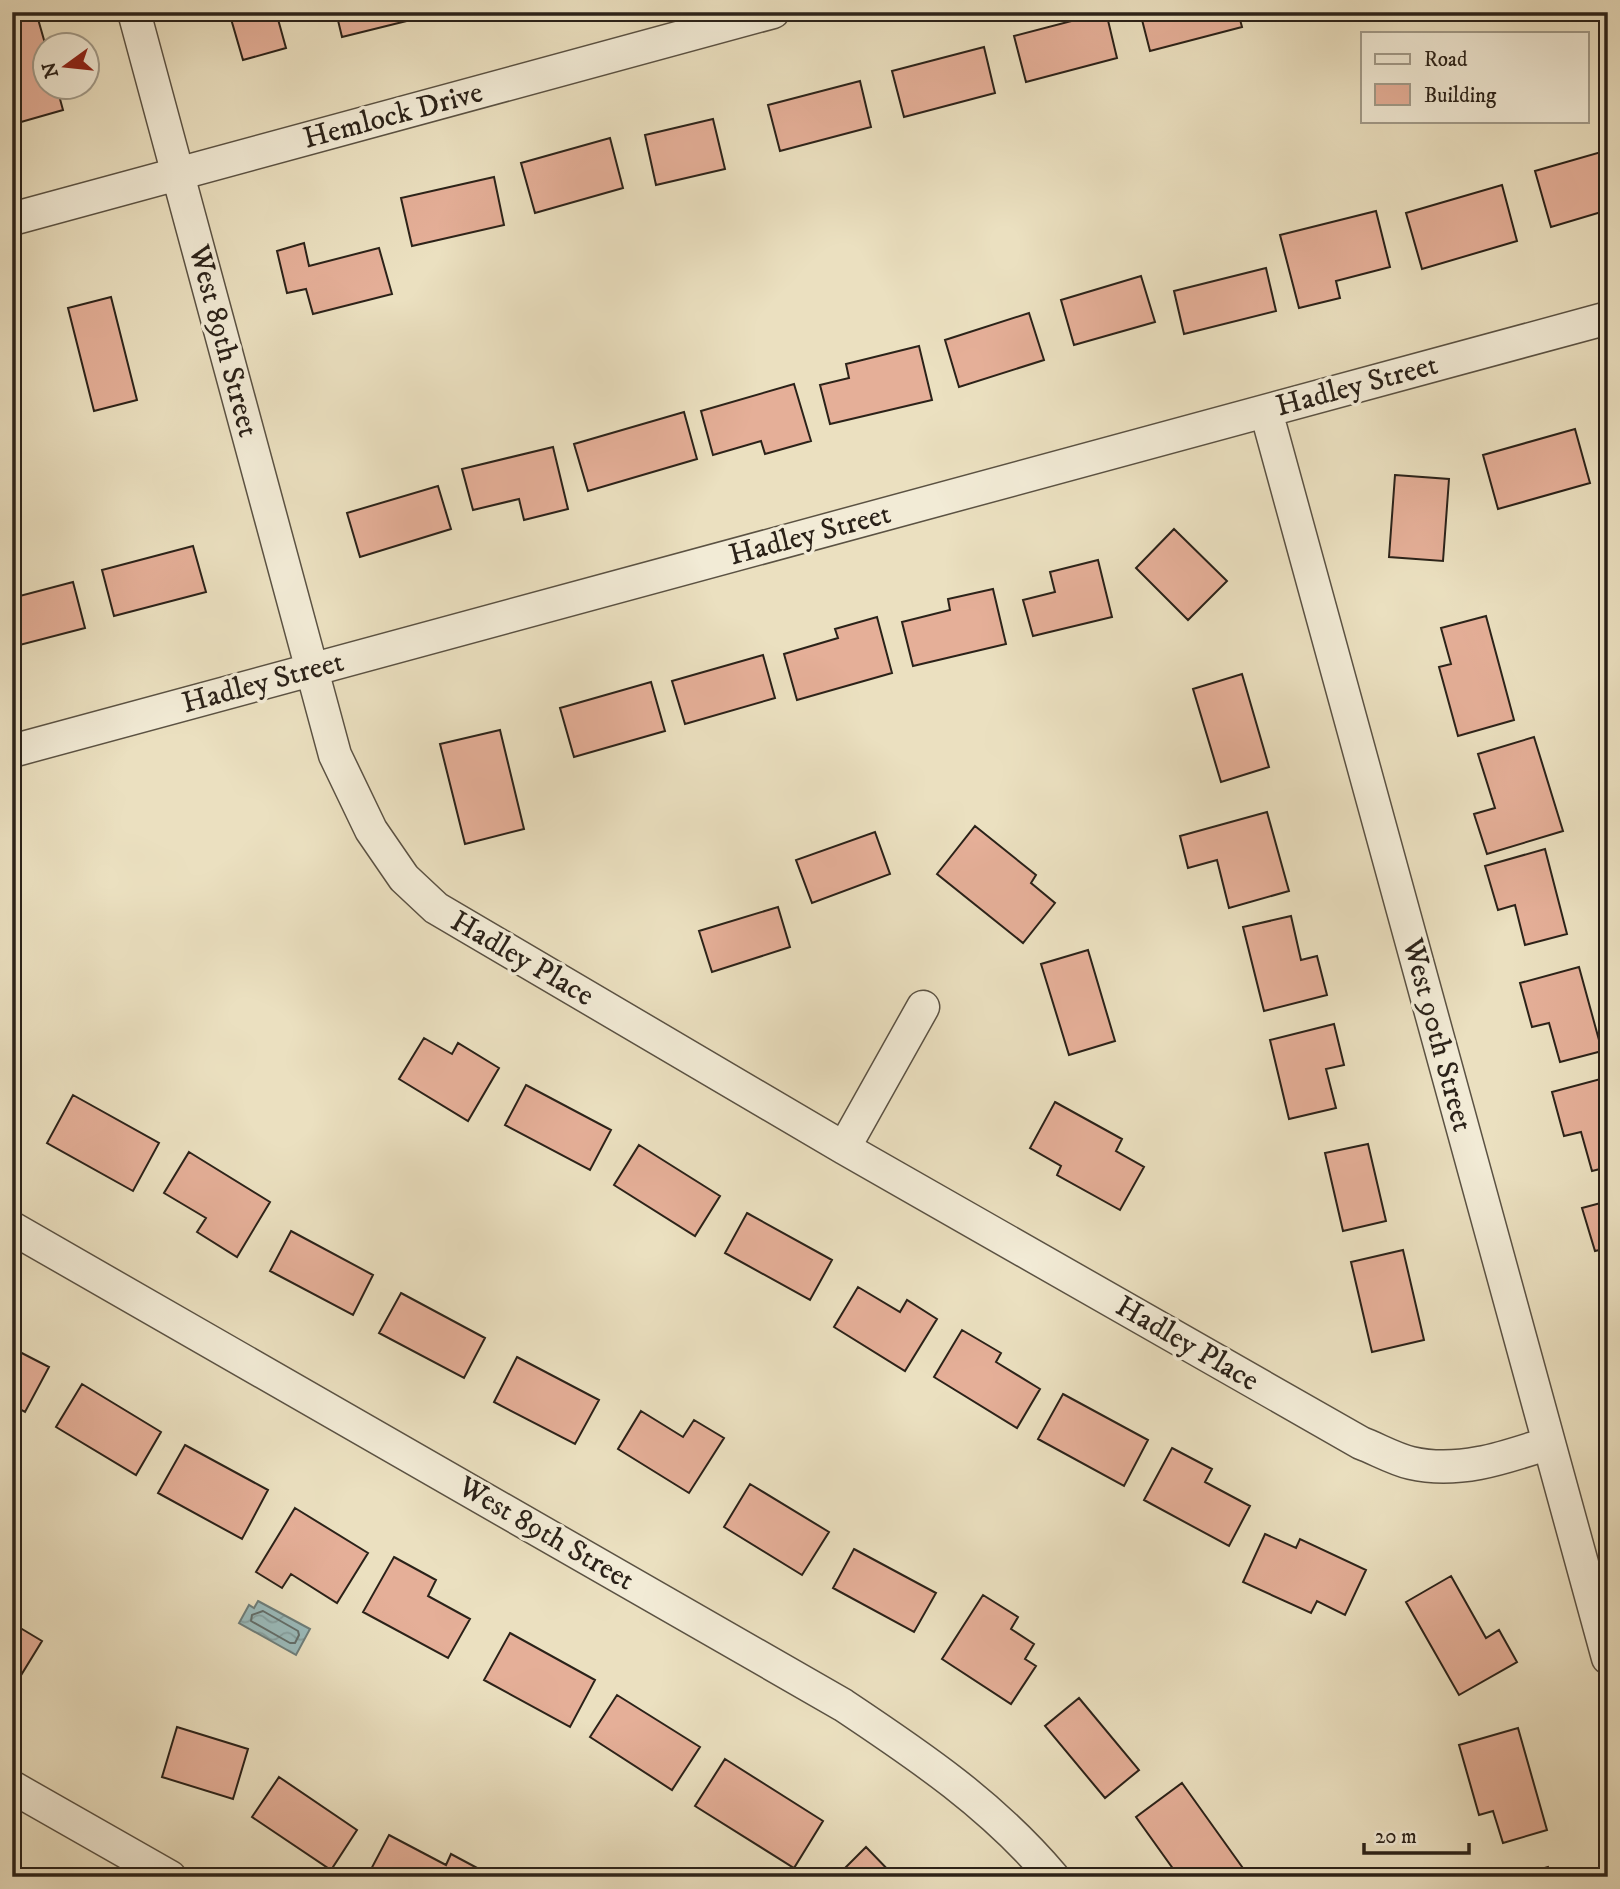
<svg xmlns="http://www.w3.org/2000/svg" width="1620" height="1889" font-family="'IM FELL DW Pica',serif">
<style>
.water{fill:url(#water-waves);stroke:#6e7e7a;stroke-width:2}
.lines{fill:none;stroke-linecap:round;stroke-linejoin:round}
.shore{stroke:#636e6a;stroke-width:2}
.building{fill:#e5af98;stroke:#2b2219;stroke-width:2}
.minor-casing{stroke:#5b5243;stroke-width:35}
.minor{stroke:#f2ebd6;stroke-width:32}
.labels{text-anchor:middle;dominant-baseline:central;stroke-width:7;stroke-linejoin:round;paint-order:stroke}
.street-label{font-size:30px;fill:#2b2219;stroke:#f2ebd6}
</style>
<defs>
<pattern id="water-waves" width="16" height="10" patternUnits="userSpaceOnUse" patternTransform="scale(1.75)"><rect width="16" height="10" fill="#9bbbbb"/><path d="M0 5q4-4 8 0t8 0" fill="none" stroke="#86a0a0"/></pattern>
</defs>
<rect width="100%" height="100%" fill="#ebe0c0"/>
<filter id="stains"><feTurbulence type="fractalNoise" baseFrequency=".00286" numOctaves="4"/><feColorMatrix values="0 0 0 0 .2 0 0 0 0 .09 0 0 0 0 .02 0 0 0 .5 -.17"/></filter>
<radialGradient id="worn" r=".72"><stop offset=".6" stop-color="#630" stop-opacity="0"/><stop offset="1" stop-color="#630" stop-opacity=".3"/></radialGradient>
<!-- water -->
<path class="water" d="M 258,1601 L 310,1629 L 296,1655 L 239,1623 L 249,1605 L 254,1608 Z"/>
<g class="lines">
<!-- shore -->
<path class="shore" d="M 263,1611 L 298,1631 L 299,1635 L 295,1643 L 290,1643 L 251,1621 L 252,1615 Z"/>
</g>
<!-- building -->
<path class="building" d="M 20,12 L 36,12 L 46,47 L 46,88 L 57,88 L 63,110 L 21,122 L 12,92 L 12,15 Z
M 229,12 L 276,12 L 286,48 L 243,60 Z
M 336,12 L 443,12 L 342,37 Z
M 1106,12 L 1117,58 L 1026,82 L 1014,36 Z
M 1140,12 L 1238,12 L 1242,27 L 1150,51 Z
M 1270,12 L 1299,12 L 1272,19 Z
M 984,47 L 995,93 L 904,117 L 892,71 Z
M 860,81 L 871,127 L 780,151 L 768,105 Z
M 713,119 L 725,169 L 656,185 L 645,135 Z
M 610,138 L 623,188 L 535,213 L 521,163 Z
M 1608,150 L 1608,210 L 1551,227 L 1535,171 Z
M 494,177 L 504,225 L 412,246 L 401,198 Z
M 1502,185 L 1517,241 L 1422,269 L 1406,213 Z
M 1376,211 L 1390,267 L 1336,281 L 1340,298 L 1299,308 L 1280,235 Z
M 304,243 L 309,266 L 379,248 L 392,294 L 313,314 L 306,289 L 287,293 L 277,251 Z
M 1266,268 L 1276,311 L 1184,334 L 1174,291 Z
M 1141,276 L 1155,322 L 1074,345 L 1061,300 Z
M 111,297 L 137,400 L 94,411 L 68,308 Z
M 1029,313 L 1044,360 L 959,387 L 945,340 Z
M 12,332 L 18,359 L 12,360 Z
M 919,346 L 932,400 L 830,424 L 820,385 L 849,378 L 846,364 Z
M 794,384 L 811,441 L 765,454 L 761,441 L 713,455 L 701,411 Z
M 684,412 L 697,459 L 588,491 L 574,444 Z
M 1575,429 L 1590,483 L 1498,509 L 1483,455 Z
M 553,447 L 568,509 L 524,520 L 519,499 L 473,510 L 462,469 Z
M 1395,475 L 1449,479 L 1443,561 L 1389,557 Z
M 438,486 L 451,529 L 360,557 L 347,513 Z
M 1174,529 L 1227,581 L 1188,620 L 1136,568 Z
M 193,546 L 206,592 L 114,616 L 102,570 Z
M 1098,560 L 1112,617 L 1033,636 L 1023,600 L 1055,592 L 1050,572 Z
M 73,582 L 85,628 L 12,647 L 12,598 Z
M 993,589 L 1006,644 L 913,666 L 902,622 L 950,610 L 948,599 Z
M 1486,616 L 1514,720 L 1458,736 L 1439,667 L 1451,664 L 1441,628 Z
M 877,617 L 892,673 L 797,700 L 784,654 L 838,638 L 835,629 Z
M 763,655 L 775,698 L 685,724 L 672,681 Z
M 1242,674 L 1269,767 L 1221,782 L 1193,689 Z
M 651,682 L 665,731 L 574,757 L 560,708 Z
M 500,730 L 524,829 L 465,844 L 440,744 Z
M 1534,737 L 1563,831 L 1487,854 L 1474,814 L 1495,808 L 1478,754 Z
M 1267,812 L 1289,891 L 1229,908 L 1217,860 L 1188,868 L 1180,836 Z
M 975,826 L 1036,875 L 1031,883 L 1055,903 L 1023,943 L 937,874 Z
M 875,832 L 890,874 L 812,903 L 796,860 Z
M 1545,849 L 1567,934 L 1525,945 L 1515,905 L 1498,910 L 1485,866 Z
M 778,907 L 790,947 L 712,972 L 699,931 Z
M 1291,916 L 1301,960 L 1317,956 L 1327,995 L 1264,1011 L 1243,927 Z
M 1088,950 L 1115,1041 L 1069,1055 L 1041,964 Z
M 1579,967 L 1602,1051 L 1560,1062 L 1549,1023 L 1532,1027 L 1520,983 Z
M 1334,1024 L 1344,1065 L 1326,1069 L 1336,1108 L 1289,1119 L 1270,1040 Z
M 424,1038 L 452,1054 L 458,1043 L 499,1068 L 468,1121 L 399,1079 Z
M 1608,1077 L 1608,1167 L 1592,1171 L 1581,1132 L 1564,1136 L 1552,1092 Z
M 526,1085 L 611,1130 L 590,1170 L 505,1125 Z
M 73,1095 L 159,1143 L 133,1191 L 47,1143 Z
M 1055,1102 L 1122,1139 L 1116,1151 L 1144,1167 L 1120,1210 L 1057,1175 L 1061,1166 L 1030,1148 Z
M 1368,1144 L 1386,1221 L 1343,1231 L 1325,1153 Z
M 639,1145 L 720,1196 L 695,1236 L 614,1185 Z
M 189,1152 L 270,1202 L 237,1257 L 197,1232 L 206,1218 L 164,1193 Z
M 1608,1201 L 1608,1248 L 1595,1251 L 1582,1208 Z
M 747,1213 L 832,1260 L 810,1300 L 725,1253 Z
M 291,1231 L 373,1275 L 353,1315 L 270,1271 Z
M 1403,1250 L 1424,1340 L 1372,1352 L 1351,1262 Z
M 858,1287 L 900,1312 L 907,1300 L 937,1319 L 905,1371 L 834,1327 Z
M 401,1293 L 485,1338 L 464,1378 L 379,1333 Z
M 962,1330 L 1001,1353 L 996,1362 L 1040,1389 L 1017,1428 L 934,1377 Z
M 12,1348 L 49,1367 L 25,1412 L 12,1405 Z
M 517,1357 L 599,1400 L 575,1444 L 494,1402 Z
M 82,1384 L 161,1432 L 136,1475 L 56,1427 Z
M 1063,1394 L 1148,1440 L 1124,1486 L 1038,1439 Z
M 641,1411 L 683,1437 L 694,1420 L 724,1438 L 689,1493 L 618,1449 Z
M 185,1445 L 268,1490 L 242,1539 L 158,1493 Z
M 1172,1448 L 1212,1469 L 1205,1482 L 1250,1506 L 1229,1546 L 1144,1500 Z
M 750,1484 L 829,1532 L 802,1575 L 724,1527 Z
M 295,1508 L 368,1553 L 337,1603 L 291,1574 L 282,1588 L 256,1572 Z
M 1265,1534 L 1296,1548 L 1300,1539 L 1366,1570 L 1345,1615 L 1317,1601 L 1311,1613 L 1243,1582 Z
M 854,1549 L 936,1593 L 914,1632 L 833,1588 Z
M 394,1557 L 436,1580 L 428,1596 L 470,1619 L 448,1658 L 363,1612 Z
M 1451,1576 L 1486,1638 L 1499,1630 L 1517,1662 L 1459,1695 L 1406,1602 Z
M 983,1595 L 1018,1617 L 1011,1629 L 1034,1644 L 1025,1659 L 1036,1666 L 1011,1704 L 942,1659 Z
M 12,1623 L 42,1641 L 15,1685 L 12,1683 Z
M 510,1633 L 595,1680 L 570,1727 L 484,1680 Z
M 617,1695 L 700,1747 L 672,1790 L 590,1737 Z
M 1079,1698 L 1139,1770 L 1105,1798 L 1045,1726 Z
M 177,1727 L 248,1749 L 233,1799 L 162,1777 Z
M 1518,1728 L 1547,1830 L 1503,1843 L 1493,1811 L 1479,1815 L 1459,1745 Z
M 725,1759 L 823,1821 L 794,1868 L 695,1806 Z
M 279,1777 L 357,1830 L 331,1870 L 252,1817 Z
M 1182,1783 L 1245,1871 L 1237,1877 L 1179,1877 L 1136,1817 Z
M 389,1835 L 446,1865 L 451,1854 L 481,1870 L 478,1877 L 372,1877 L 368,1875 Z
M 866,1847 L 895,1877 L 840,1877 L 838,1875 Z
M 1548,1867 L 1551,1877 L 1513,1877 Z"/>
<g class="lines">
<!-- minor casing -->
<g class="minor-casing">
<path id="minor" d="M 134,12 L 335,755 L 371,830 L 404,878 L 436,908 L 844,1148 L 1361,1443 C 1377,1449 1394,1459 1411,1463 C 1458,1474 1504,1458 1549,1443
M 12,219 L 773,12
M 1266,411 L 1608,1658
M 12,751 L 1608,318
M 844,1148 L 923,1007
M 12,1228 L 843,1705 C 921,1757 992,1805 1053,1877
M 12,1787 L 170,1877"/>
</g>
<!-- minor -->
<use href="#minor" class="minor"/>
</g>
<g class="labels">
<!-- street labels -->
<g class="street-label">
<text transform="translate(393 116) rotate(-15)">Hemlock Drive</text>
<text transform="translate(223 341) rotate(75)">West 89th Street</text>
<text transform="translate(1357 386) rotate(-15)">Hadley Street</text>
<text transform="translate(810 535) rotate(-15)">Hadley Street</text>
<text transform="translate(263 683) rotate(-15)">Hadley Street</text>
<text transform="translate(522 959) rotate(30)">Hadley Place</text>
<text transform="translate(1437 1035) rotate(75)">West 90th Street</text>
<text transform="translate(1187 1344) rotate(30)">Hadley Place</text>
<text transform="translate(546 1534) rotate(30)">West 89th Street</text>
</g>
</g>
<!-- margin -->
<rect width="1620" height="1889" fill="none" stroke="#ebe0c0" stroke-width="42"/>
<rect x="14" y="14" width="1592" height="1861" fill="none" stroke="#2b2219" stroke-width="3.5"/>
<rect x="21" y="21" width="1578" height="1847" fill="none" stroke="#2b2219" stroke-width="2"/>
<!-- legend -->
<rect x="1361" y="32" width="228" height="91" fill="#f2ebd6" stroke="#a29b8a" stroke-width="2"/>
<rect x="1375" y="54" width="35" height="10" fill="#f2ebd6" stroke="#a29b8a" stroke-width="2"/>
<text x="1424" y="66" font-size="21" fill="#2b2219">Road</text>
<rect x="1375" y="84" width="35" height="21" fill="#e5af98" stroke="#a29b8a" stroke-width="2"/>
<text x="1424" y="102" font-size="21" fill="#2b2219">Building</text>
<!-- north arrow -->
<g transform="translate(66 66) rotate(255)"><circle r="33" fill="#f2ebd6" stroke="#a29b8a" stroke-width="2"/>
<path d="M0-5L12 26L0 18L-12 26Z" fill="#8f2418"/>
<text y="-10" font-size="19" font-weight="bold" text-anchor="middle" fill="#2b2219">N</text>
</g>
<!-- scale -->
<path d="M1364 1843v10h105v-10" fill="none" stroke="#2b2219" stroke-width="3.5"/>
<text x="1375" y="1843" font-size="21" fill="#2b2219" stroke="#f2ebd6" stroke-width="5" paint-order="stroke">20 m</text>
<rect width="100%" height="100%" filter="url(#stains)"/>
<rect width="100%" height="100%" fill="url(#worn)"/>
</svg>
